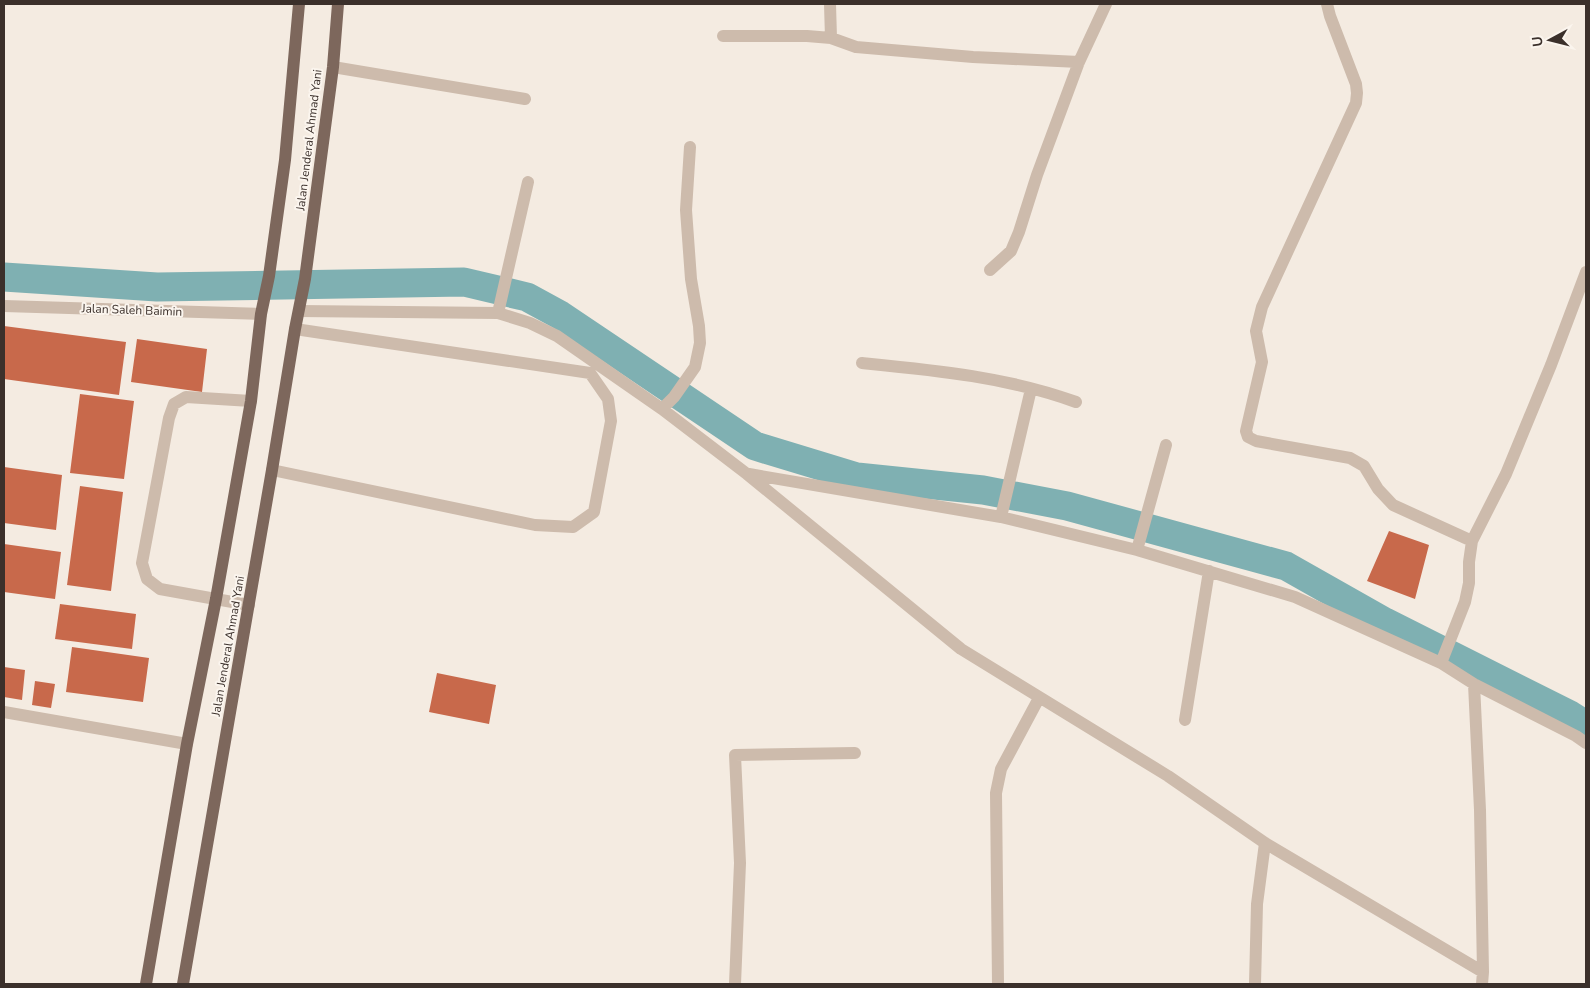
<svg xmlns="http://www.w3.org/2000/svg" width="1590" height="988" font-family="'Nunito Sans',sans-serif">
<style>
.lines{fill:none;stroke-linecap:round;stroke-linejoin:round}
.canal{stroke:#7fb0b2;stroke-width:29}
.building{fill:#c8694b}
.minor{stroke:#cdbbac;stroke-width:12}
.major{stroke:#7d675c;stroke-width:12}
.labels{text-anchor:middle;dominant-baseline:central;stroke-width:4;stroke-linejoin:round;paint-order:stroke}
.street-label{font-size:12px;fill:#3b302b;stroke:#fbf5ee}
</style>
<rect width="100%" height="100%" fill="#f4ebe1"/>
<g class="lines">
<!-- canal -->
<path class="canal" d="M 4,277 L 157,287 L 464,282 L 527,297 L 560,315 L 755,446 L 857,477 L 983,490 L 1067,506 L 1286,566 L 1385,622 L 1570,715 L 1586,725"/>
</g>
<!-- building -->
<path class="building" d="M 4,326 L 126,342 L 119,395 L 4,379 Z
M 137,339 L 207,349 L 202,392 L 131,382 Z
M 80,394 L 134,401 L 124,479 L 70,473 Z
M 4,467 L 62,475 L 56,530 L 4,523 Z
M 80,486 L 123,492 L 111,591 L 67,585 Z
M 1389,531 L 1429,545 L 1415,599 L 1367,581 Z
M 4,544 L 61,552 L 55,599 L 4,592 Z
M 60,604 L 136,614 L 132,649 L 55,639 Z
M 72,647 L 149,658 L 143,702 L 66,692 Z
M 4,667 L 25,670 L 22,700 L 4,697 Z
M 437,673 L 496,685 L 489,724 L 429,712 Z
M 35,681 L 55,684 L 51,708 L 32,705 Z"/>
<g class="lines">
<!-- minor -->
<path class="minor" d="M 830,4 L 831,38
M 1327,4 L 1330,16 L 1356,84 L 1357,93 L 1356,103 L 1262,307 L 1256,331 L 1262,362 L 1246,431 L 1248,437 L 1256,441 L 1350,458 L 1364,466 L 1378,489 L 1393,505 L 1472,541
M 723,36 L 807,36 L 831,38 L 856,47 L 973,57 L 1079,62
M 333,67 L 525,99
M 990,270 L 1011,251 L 1019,232 L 1037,175 L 1079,62 L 1106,4
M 4,306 L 261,314
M 299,311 L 498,313 L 530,323 L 557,336 L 662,409 L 747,474 L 961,649 L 1168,776 L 1265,843 L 1483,972 L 1482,984
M 498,313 L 528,182
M 862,363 C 933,370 1008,377 1076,402
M 662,409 L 674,397 L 695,367 L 700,343 L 699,326 L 691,279 L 686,210 L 690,147
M 272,470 L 535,525 L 573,527 L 594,512 L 611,421 L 608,399 L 590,373 L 295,329
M 749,474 L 1001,517 L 1137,550 L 1295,597 L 1441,663 L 1474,684 L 1576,736 L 1586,743
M 1001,517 L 1031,389
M 1137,550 L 1166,445
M 249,605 L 160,589 L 147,579 L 142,563 L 169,418 L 174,404 L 186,397 L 251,401
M 1441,663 L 1465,602 L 1469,583 L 1469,562 L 1472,541 L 1506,474 L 1551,365 L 1586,272
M 1474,684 L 1480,810 L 1483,972
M 4,712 L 187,744
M 1185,720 L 1209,571
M 735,984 L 740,863 L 735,755 L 855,753
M 998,984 L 996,793 L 1001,769 L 1039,698
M 1255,984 L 1257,904 L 1265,843"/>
<!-- major -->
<path class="major" d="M 146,984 L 187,744 L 216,599 L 251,401 L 261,314 L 269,276 L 285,160 L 299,4
M 183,984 L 272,470 L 295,329 L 305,279 L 333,67 L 338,4"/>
</g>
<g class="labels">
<!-- street labels -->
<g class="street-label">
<text transform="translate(309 140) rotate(-83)">Jalan Jenderal Ahmad Yani</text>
<text transform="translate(132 310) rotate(2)">Jalan Saleh Baimin</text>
<text transform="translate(228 646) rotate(-80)">Jalan Jenderal Ahmad Yani</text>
</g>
</g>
<!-- border -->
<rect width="1590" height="988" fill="none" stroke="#3b302b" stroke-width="10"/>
<!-- north arrow -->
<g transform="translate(1550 40) rotate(263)" stroke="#fbf5ee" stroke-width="4" paint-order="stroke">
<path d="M0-4L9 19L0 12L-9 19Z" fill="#3b302b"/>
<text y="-8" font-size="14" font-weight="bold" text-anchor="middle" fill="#3b302b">U</text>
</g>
</svg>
